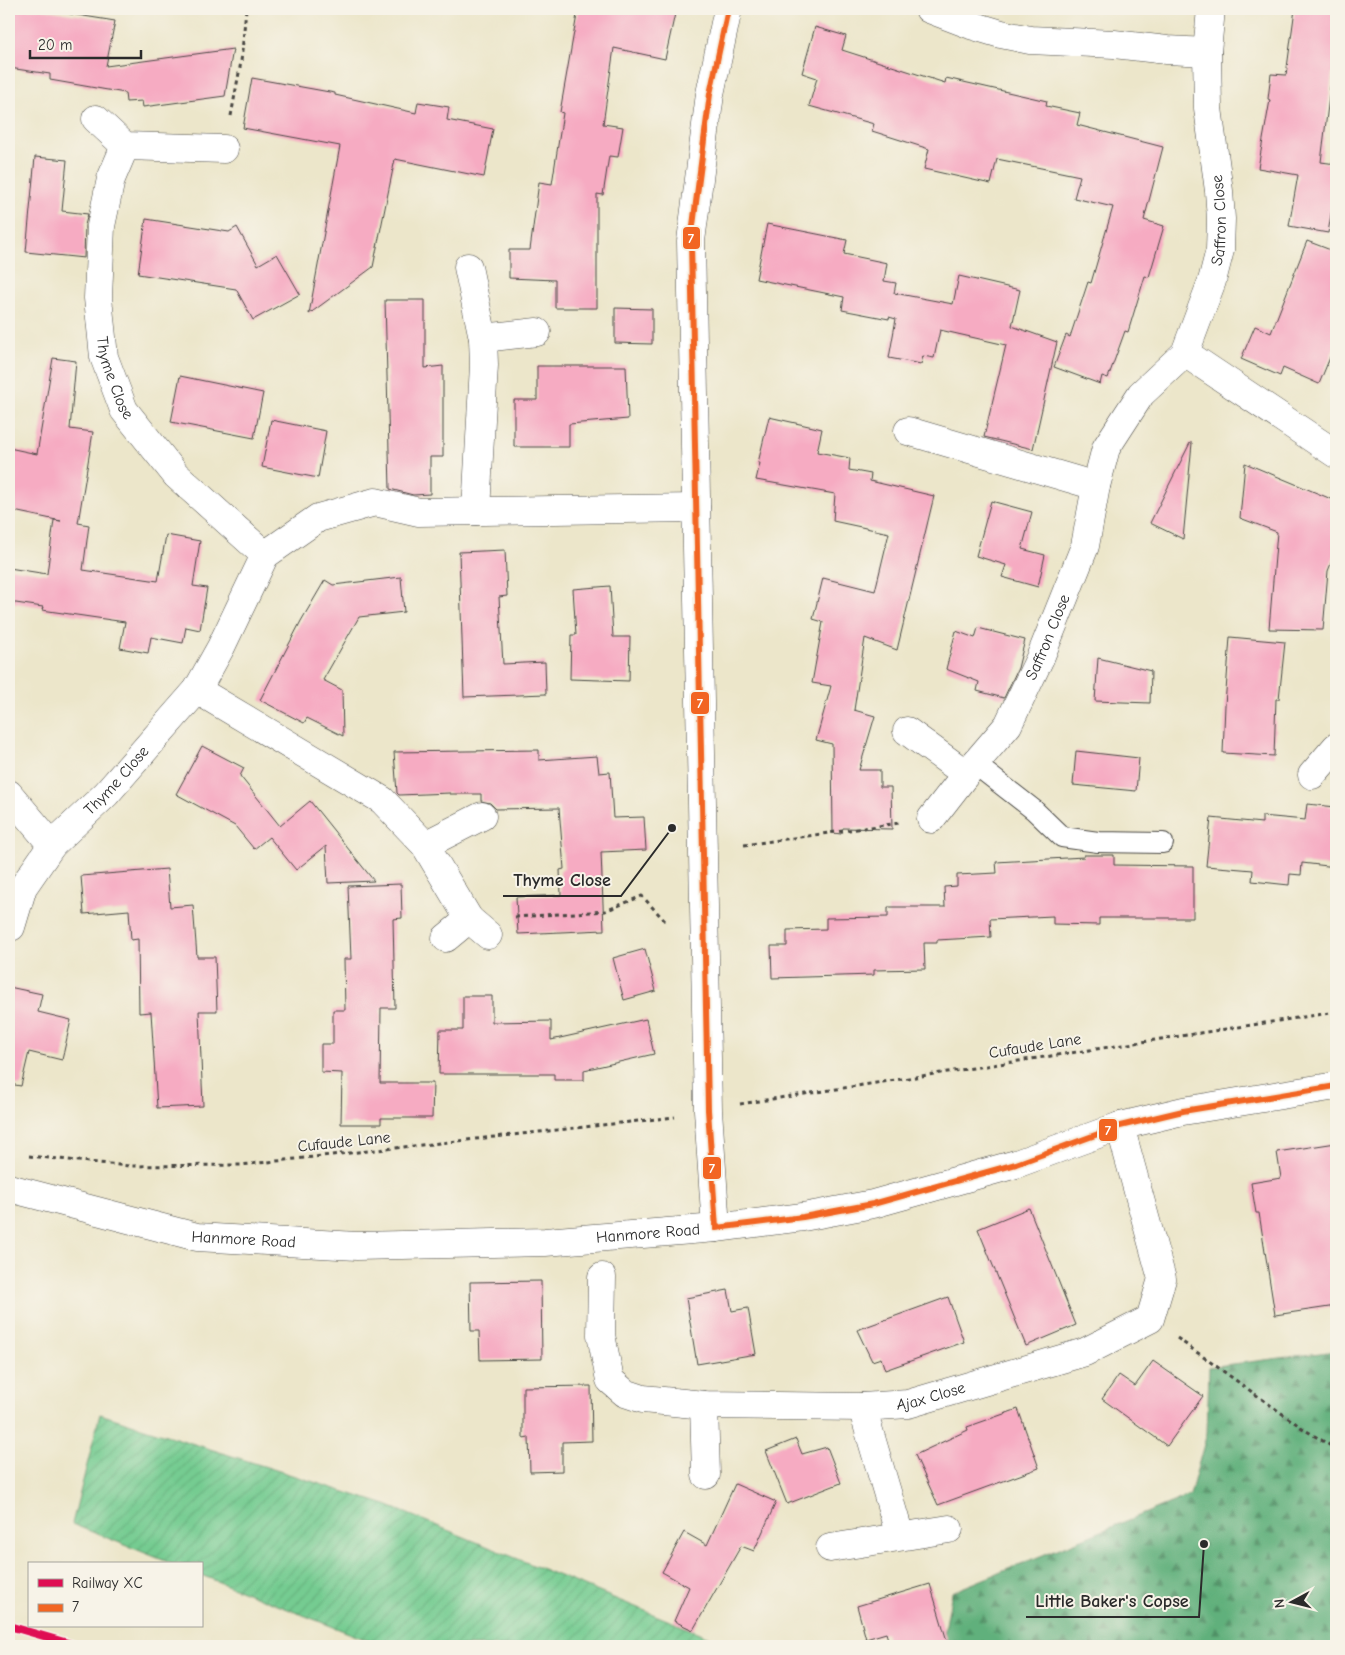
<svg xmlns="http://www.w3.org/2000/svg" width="1345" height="1655" font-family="'Comic Neue',sans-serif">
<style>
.forest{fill:url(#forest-firs);stroke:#466e53}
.garden{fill:url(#garden-furrows);stroke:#507c5e}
.building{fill:#f6abc2}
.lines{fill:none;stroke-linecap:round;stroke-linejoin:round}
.service-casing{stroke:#484743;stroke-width:22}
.minor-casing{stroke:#484743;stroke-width:29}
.tertiary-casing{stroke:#484743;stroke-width:29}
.path{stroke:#484743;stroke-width:3;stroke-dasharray:4 4;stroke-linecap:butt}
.service{stroke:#fff;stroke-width:20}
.minor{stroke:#fff;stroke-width:28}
.tertiary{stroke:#fff;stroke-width:28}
.bus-1-casing{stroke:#f7f3e8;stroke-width:10}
.bus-1{stroke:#f26522;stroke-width:6}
.rail-1-casing{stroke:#f7f3e8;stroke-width:11}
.rail-1{stroke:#df0d52;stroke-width:8}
.labels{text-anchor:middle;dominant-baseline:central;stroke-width:4;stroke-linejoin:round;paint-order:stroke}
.street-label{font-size:16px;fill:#2b2b2b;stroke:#f7f3e8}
.leader{fill:none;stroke:#2b2b2b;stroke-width:2}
.callout-dot{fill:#2b2b2b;stroke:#f7f3e8;stroke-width:2}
.callout-label{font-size:18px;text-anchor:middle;font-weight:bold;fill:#2b2b2b;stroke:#f7f3e8;stroke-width:4;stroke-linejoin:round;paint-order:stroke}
.line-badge{stroke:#f7f3e8;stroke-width:2}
.badge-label{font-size:14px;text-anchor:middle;font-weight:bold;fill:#fff}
</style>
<defs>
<pattern id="forest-firs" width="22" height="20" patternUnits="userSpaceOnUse" patternTransform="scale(1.25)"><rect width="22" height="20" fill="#60b07b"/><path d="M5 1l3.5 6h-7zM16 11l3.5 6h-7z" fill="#4f8f65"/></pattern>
<pattern id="garden-furrows" width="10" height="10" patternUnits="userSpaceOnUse" patternTransform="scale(1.25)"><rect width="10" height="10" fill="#75cc91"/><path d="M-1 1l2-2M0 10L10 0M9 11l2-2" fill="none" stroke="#65af7d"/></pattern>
</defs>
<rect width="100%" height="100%" fill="#f7f3e8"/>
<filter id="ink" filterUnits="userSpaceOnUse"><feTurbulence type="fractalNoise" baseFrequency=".02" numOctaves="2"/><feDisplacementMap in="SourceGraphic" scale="10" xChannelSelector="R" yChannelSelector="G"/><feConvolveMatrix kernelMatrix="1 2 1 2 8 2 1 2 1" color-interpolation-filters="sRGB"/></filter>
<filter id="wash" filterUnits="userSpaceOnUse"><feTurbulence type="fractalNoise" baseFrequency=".0096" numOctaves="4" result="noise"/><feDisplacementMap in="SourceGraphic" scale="20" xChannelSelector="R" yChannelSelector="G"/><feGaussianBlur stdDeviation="1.12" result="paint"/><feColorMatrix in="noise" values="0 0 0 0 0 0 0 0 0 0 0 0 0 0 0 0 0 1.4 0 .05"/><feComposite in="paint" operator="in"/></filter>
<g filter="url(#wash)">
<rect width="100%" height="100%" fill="#ece6ca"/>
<!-- forest -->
<path class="forest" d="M 1336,1351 L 1336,1646 L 942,1646 L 952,1592 L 1190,1495 L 1207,1433 L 1209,1367 Z"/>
<!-- garden -->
<path class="garden" d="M 100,1414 L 386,1505 L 731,1646 L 382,1646 L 201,1575 L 201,1564 L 173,1564 L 72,1524 Z"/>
<g id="blocks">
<!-- building -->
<path class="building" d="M 11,9 L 40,9 L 115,21 L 106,66 L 233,49 L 225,96 L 143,107 L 142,101 L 126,102 L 125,93 L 50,80 L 50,74 L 9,68 L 9,26 Z
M 578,9 L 676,9 L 665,59 L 614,48 L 603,124 L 623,127 L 618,157 L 609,156 L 603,195 L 597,194 L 597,308 L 555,308 L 555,280 L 509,278 L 509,250 L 530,250 L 539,182 L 552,184 L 563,113 L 560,112 Z
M 1295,9 L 1336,9 L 1336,74 L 1332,73 L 1321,162 L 1336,164 L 1336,184 L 1328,233 L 1289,226 L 1298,175 L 1258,168 L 1270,100 L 1268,99 L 1271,74 L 1286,75 Z
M 815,27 L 846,36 L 842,50 L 945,83 L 946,78 L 1047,101 L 1046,106 L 1080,113 L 1077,125 L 1163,147 L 1144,220 L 1164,226 L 1149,277 L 1145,276 L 1128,332 L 1125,331 L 1108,378 L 1102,376 L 1100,384 L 1054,367 L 1066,335 L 1070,337 L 1088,282 L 1091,283 L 1113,207 L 1074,198 L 1080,176 L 997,159 L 991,184 L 924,169 L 929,149 L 872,131 L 874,124 L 809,106 L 817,78 L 802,73 Z
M 252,78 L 335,93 L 335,95 L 416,113 L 418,102 L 449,107 L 447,120 L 493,129 L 484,177 L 395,159 L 373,267 L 309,314 L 340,146 L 243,128 Z
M 35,157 L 67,160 L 62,211 L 88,214 L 85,225 L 84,258 L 26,252 Z
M 146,219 L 229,232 L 237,227 L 258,265 L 277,254 L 300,294 L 253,320 L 236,289 L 138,274 Z
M 767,224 L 847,240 L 844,254 L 887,263 L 884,281 L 896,283 L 894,293 L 953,304 L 959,276 L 1020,290 L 1012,326 L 1057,342 L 1033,449 L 984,437 L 1006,345 L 940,330 L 934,358 L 923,356 L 921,364 L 889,358 L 896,319 L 889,317 L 889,319 L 842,310 L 844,297 L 756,279 Z
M 1307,241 L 1336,252 L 1336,343 L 1319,384 L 1283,368 L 1280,376 L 1241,359 L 1255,326 L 1271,333 Z
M 385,300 L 425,300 L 425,368 L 443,366 L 443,457 L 430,457 L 430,494 L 413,495 L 390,489 Z
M 615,308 L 652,309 L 652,344 L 615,343 Z
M 53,358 L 76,361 L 70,429 L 93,432 L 78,523 L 89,525 L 83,570 L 158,581 L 166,535 L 200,541 L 193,586 L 207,588 L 200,630 L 186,627 L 183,643 L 151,637 L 148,653 L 120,648 L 125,622 L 42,610 L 43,607 L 9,602 L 9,568 L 47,574 L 54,520 L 61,521 L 9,510 L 9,448 L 37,454 Z
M 537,366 L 626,366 L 628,419 L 569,424 L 569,447 L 514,447 L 514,400 L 537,400 Z
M 180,376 L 263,393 L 254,438 L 171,422 Z
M 769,417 L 822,429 L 817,452 L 850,458 L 849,470 L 871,474 L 870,481 L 934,496 L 897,650 L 865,638 L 854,710 L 875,716 L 859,770 L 880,770 L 880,787 L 891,787 L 892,829 L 843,828 L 841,834 L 833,833 L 832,744 L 816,740 L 831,686 L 812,683 L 823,622 L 813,619 L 823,578 L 875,591 L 889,533 L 833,521 L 835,494 L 756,480 L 760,463 L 758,463 Z
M 271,420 L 326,431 L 318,478 L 262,467 Z
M 1190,443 L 1192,443 L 1183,539 L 1150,523 Z
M 1245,463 L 1336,501 L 1336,551 L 1328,571 L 1323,630 L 1269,629 L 1277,532 L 1240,518 Z
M 991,501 L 1032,512 L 1022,549 L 1045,555 L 1038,587 L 1002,577 L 1006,565 L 976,556 Z
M 505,550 L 507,596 L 499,597 L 503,664 L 545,662 L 546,694 L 464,697 L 459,552 Z
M 401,577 L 404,612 L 359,617 L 323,680 L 342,690 L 343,736 L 307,718 L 304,723 L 260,700 L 301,621 L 325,580 L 333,585 Z
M 610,586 L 613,637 L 630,637 L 629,681 L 570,679 L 571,635 L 576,635 L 573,589 Z
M 978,628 L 1025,640 L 1018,668 L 1004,698 L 977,691 L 979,682 L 946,669 L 956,631 L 975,638 Z
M 1230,637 L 1285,642 L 1279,699 L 1276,699 L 1274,756 L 1223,753 L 1225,705 Z
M 1098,658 L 1151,671 L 1150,703 L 1095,701 Z
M 202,746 L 244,768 L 240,776 L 280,826 L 310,801 L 374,881 L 328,883 L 326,846 L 296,870 L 269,837 L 254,849 L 235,826 L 176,794 Z
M 539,750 L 539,760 L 597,756 L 599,773 L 610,772 L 613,818 L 644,817 L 646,850 L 601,852 L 604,930 L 518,934 L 516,897 L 561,895 L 560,870 L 564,869 L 559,808 L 496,809 L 490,803 L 481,801 L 481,794 L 450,794 L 450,793 L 399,795 L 397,793 L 394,752 Z
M 1076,751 L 1139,758 L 1136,791 L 1073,785 Z
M 1307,804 L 1336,807 L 1336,867 L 1302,863 L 1301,875 L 1290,874 L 1289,885 L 1252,881 L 1253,870 L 1206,866 L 1211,818 L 1262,823 L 1262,816 L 1305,820 Z
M 1084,855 L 1114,855 L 1114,865 L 1193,866 L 1193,918 L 1099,918 L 1099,925 L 1053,924 L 1053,916 L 990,919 L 991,937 L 937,940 L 937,943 L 924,943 L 925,969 L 874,970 L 874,975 L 772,978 L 771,946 L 787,946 L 787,930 L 826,929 L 826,918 L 888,917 L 888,907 L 945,907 L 944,887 L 957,886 L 957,875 L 997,873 L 996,862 L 1084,857 Z
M 167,869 L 170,907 L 193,905 L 197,957 L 215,957 L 217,1011 L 199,1011 L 203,1106 L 157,1108 L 151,1012 L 139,1013 L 138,939 L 131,940 L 129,910 L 84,914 L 81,876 Z
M 401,884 L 402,918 L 393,919 L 395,1008 L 381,1008 L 380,1083 L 433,1083 L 432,1118 L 381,1118 L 381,1124 L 341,1124 L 342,1073 L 321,1072 L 321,1044 L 333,1044 L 333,1010 L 345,1010 L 344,959 L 351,959 L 348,886 Z
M 645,949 L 656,991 L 624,1000 L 613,958 Z
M 9,987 L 42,994 L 38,1012 L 71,1020 L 62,1060 L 29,1052 L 21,1086 L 9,1084 Z
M 463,996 L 492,996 L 492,1022 L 551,1021 L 551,1040 L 646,1019 L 654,1054 L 584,1070 L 584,1080 L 554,1080 L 554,1074 L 439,1074 L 440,1030 L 463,1030 Z
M 1336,1143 L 1336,1306 L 1275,1315 L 1259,1213 L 1256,1213 L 1251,1183 L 1281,1178 L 1277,1152 Z
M 1029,1208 L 1076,1325 L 1026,1346 L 978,1229 Z
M 541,1281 L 542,1359 L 480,1360 L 479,1331 L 471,1331 L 470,1282 Z
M 728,1290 L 732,1311 L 748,1308 L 756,1354 L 697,1364 L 686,1298 Z
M 948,1297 L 964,1342 L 885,1370 L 881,1358 L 872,1361 L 857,1330 Z
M 1153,1361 L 1203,1396 L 1167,1446 L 1102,1399 L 1119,1375 L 1135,1386 Z
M 591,1386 L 592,1441 L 562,1442 L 562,1471 L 530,1472 L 529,1437 L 523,1438 L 523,1387 Z
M 1018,1409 L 1039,1468 L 938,1505 L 915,1455 L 968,1430 L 967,1427 Z
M 796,1439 L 802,1454 L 827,1447 L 841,1483 L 787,1504 L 766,1451 Z
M 735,1484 L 776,1502 L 754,1551 L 741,1546 L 693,1630 L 674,1621 L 689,1587 L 662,1572 L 684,1532 L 707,1545 Z
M 930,1584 L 947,1641 L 929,1646 L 890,1646 L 886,1633 L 866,1639 L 857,1606 Z"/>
</g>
</g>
<g filter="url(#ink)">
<use href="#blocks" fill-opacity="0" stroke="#484743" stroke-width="1"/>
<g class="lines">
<!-- service casing -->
<g class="service-casing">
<path id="service" d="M 975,764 L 1034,810 L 1062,837 L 1098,842 L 1163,843"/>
</g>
<!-- minor casing -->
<g class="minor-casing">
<g id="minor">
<path d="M 929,9 L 971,25 L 1001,34 L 1030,40 L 1114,44 L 1167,50 L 1207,52"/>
<path d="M 96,119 L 125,146 L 224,149"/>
<path id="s1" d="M 125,146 L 111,179 L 101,226 L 98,298 L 104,357 L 124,410 L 176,475 L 265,555"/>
<path d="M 468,267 L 483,338 L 484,365 L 476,511"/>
<path d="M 483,338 L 537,332"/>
<path d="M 1185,353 L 1336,454"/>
<path d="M 908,431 L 1096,486"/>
<path d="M 197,690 L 382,800 L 425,845 L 469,919"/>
<path d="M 907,731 L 966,774"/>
<path d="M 1312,775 L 1336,747"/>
<path d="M 9,794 L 52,845"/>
<path id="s2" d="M 931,819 L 966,774 L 1008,725 L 1040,658 L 1085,546 L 1096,486 L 1106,448 L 1141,394 L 1185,353 L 1212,281 L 1220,250 L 1221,219 L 1219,191 L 1208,108 L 1207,52 L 1211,9"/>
<path d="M 425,845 L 482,816"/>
<path id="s3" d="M 11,927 L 23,887 L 52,845 L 106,794 L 197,690 L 221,647 L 265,555 L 318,518 L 375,502 L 419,512 L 696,508"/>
<path d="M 446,938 L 469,919 L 488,935"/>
<path d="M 716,1228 L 708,1110 L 691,241 L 710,94 L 728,9"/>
<path id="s4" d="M 602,1277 L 601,1335 L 610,1380 L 625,1393 L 643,1399 L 704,1405 L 862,1407 L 908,1404 L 1085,1352 L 1150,1319 L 1162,1279 L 1120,1126"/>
<path d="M 704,1405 L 706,1475"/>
<path d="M 862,1407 L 900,1536"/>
<path d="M 830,1548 L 949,1529"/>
</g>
</g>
<!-- tertiary casing -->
<g class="tertiary-casing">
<g id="tertiary">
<path id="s5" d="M 9,1188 L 197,1237 L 357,1246 L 545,1242 L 716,1228 L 803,1217 L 873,1204 L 1016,1164 L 1120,1126 L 1183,1111 L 1336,1086"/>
</g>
</g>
<!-- path -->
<path class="path" d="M 231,116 L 241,62 L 246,9
M 744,845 L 899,823
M 515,917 L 605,911 L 642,896 L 665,921
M 740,1104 L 1336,1012
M 29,1156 L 129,1166 L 241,1165 L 675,1117
M 1177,1338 L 1305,1430 L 1336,1449"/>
<!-- service -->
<use href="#service" class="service"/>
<!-- minor -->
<use href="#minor" class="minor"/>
<!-- tertiary -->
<use href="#tertiary" class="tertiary"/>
<!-- bus-1 casing -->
<g class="bus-1-casing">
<path id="bus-1" d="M 728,9 L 710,94 L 691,241 L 708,1110 L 716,1228 L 803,1217 L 873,1204 L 1016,1164 L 1120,1126 L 1183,1111 L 1336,1086"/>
</g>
<!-- bus-1 -->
<use href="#bus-1" class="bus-1"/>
<!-- rail-1 casing -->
<g class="rail-1-casing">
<path id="rail-1" d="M 9,1626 L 78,1646"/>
</g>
<!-- rail-1 -->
<use href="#rail-1" class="rail-1"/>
</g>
</g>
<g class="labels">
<!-- street labels -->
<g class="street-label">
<text stroke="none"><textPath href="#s2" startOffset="680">Saffron Close</textPath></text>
<text stroke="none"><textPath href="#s1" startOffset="238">Thyme Close</textPath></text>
<text stroke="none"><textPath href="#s2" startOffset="218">Saffron Close</textPath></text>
<text stroke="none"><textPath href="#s3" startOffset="184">Thyme Close</textPath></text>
<text transform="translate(1035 1046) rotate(-9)">Cufaude Lane</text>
<text transform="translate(344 1142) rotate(-6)">Cufaude Lane</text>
<text stroke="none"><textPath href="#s5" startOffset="646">Hanmore Road</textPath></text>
<text stroke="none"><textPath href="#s5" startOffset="241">Hanmore Road</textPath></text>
<text stroke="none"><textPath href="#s4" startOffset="432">Ajax Close</textPath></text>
</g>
</g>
<!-- callouts -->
<path class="leader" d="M672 828L621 896H503M1204 1544L1199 1617H1026"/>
<g class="callout-dot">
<circle cx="672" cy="828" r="5"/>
<circle cx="1204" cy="1544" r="5"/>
</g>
<g class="callout-label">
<text x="562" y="886">Thyme Close</text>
<text x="1112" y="1607">Little Baker's Copse</text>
</g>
<g class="line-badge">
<rect x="682" y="226" width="19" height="24" rx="5" fill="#f26522"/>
<rect x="690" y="691" width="20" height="24" rx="5" fill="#f26522"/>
<rect x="1098" y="1118" width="20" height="24" rx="5" fill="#f26522"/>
<rect x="702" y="1156" width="20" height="24" rx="5" fill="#f26522"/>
</g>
<g class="badge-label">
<text x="691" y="243">7</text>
<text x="700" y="708">7</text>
<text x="1108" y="1135">7</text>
<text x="712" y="1173">7</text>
</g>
<!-- margin -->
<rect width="1345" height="1655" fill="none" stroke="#f7f3e8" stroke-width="30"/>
<!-- legend -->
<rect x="28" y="1562" width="175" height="65" fill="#f7f3e8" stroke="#a5a39c"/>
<rect x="38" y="1579" width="25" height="8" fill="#df0d52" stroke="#a5a39c"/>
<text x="72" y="1588" font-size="15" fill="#2b2b2b">Railway XC</text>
<rect x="38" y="1604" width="25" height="8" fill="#f26522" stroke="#a5a39c"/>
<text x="72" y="1612" font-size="15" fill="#2b2b2b">7</text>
<!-- north arrow -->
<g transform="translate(1292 1602) rotate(263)" stroke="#f7f3e8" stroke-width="4" paint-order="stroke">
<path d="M0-4L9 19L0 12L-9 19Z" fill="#2b2b2b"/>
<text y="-8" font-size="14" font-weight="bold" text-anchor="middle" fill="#2b2b2b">N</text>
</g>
<!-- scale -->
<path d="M30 50v8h111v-8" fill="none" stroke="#2b2b2b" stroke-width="2.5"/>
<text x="38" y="50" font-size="15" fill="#2b2b2b" stroke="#f7f3e8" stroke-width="4" paint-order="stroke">20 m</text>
</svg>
